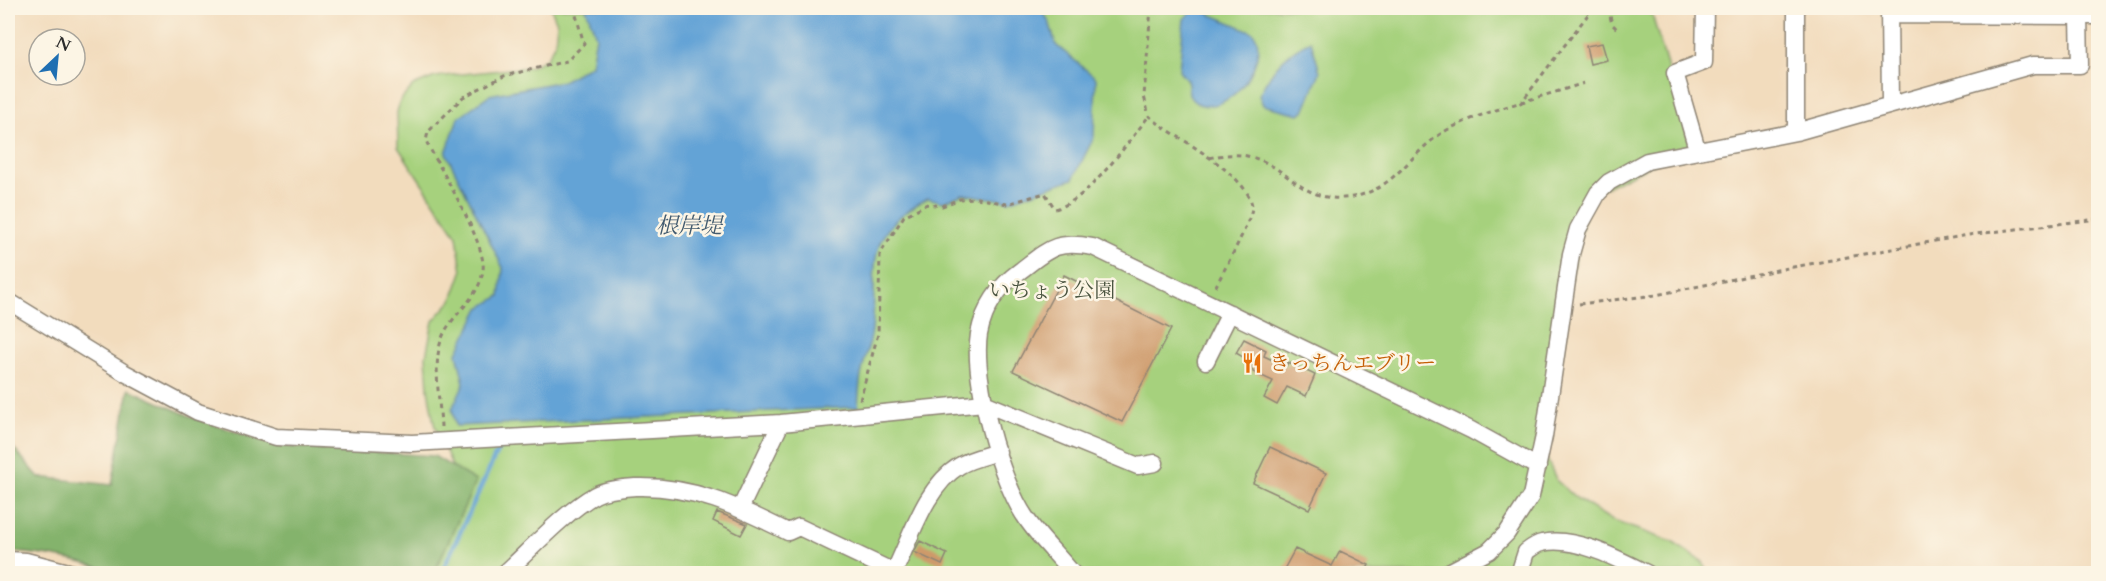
<svg xmlns="http://www.w3.org/2000/svg" width="2106" height="581" font-family="Cardo,'Noto Serif JP',serif">
<style>
.green{fill:#a6d17d;stroke:#687e54;stroke-width:1.5}
.forest{fill:#84b36c;stroke:#586f4c;stroke-width:1.5}
.water{fill:#64a3d6;stroke:#486780;stroke-width:1.5}
.lines{fill:none;stroke-linecap:round;stroke-linejoin:round}
.stream{stroke:#64a3d6;stroke-width:4.5}
.building{fill:#ce9a6a}
.minor-casing{stroke:#8e8474;stroke-width:19}
.path{stroke:#8e8474;stroke-width:3;stroke-dasharray:4.5 4.5;stroke-linecap:butt}
.minor{stroke:#fff;stroke-width:16}
.labels{text-anchor:middle;dominant-baseline:central;stroke-width:5;stroke-linejoin:round;paint-order:stroke}
.park-label{font-size:21px;fill:#4a5440;stroke:#fcf5e5}
.food-label{font-size:21px;fill:#c56008;stroke:#fcf5e5;text-anchor:start}
.water-label{font-size:22px;font-style:italic;fill:#425b6f;stroke:#fcf5e5}
</style>
<rect width="100%" height="100%" fill="#fcf5e5"/>
<filter id="ink" filterUnits="userSpaceOnUse"><feTurbulence type="fractalNoise" baseFrequency=".0167" numOctaves="2"/><feDisplacementMap in="SourceGraphic" scale="12" xChannelSelector="R" yChannelSelector="G"/><feConvolveMatrix kernelMatrix="1 2 1 2 8 2 1 2 1" color-interpolation-filters="sRGB"/></filter>
<filter id="wash" filterUnits="userSpaceOnUse"><feTurbulence type="fractalNoise" baseFrequency=".008" numOctaves="4" result="noise"/><feDisplacementMap in="SourceGraphic" scale="24" xChannelSelector="R" yChannelSelector="G"/><feGaussianBlur stdDeviation="1.35" result="paint"/><feColorMatrix in="noise" values="0 0 0 0 0 0 0 0 0 0 0 0 0 0 0 0 0 1.4 0 .05"/><feComposite in="paint" operator="in"/></filter>
<g filter="url(#wash)">
<rect width="100%" height="100%" fill="#f2dcbd"/>
<!-- green -->
<path class="green" d="M 551,8 L 1650,8 L 1690,143 L 1686,148 L 1589,195 L 1537,438 L 1557,481 L 1576,498 L 1611,520 L 1672,542 L 1703,562 L 1707,573 L 417,573 L 454,470 L 434,424 L 428,389 L 426,356 L 433,321 L 452,300 L 462,272 L 457,236 L 398,147 L 397,112 L 400,101 L 413,86 L 435,77 L 530,67 L 546,59 L 555,43 L 557,23 Z"/>
<!-- forest -->
<path class="forest" d="M 129,389 L 192,417 L 278,446 L 434,456 L 476,481 L 434,573 L 117,573 C 81,561 46,553 8,552 L 8,442 L 39,477 L 112,485 Z"/>
<!-- water -->
<path class="water" d="M 586,8 L 1040,8 L 1049,21 L 1056,45 L 1096,78 L 1094,137 L 1073,179 L 1009,201 L 963,194 L 943,202 L 928,198 C 859,235 879,266 872,330 C 870,344 865,357 862,371 C 859,382 859,395 858,407 L 456,426 L 452,409 L 464,383 L 457,353 L 480,308 L 500,296 L 503,268 L 446,153 L 458,118 L 489,95 L 563,81 L 591,65 L 596,36 Z
M 1195,8 L 1253,32 C 1273,59 1227,121 1195,102 C 1186,96 1190,89 1187,81 C 1186,77 1181,74 1179,70 L 1184,19 Z
M 1311,41 L 1320,72 L 1304,111 L 1299,114 L 1263,105 L 1259,95 C 1270,72 1287,51 1311,41 Z"/>
<g class="lines">
<!-- stream -->
<path class="stream" d="M 441,574 L 501,443"/>
</g>
<g id="blocks">
<!-- building -->
<path class="building" d="M 1602,43 L 1607,60 L 1590,64 L 1586,46 Z
M 1064,275 L 1171,329 L 1122,422 L 1013,371 Z
M 1244,339 L 1266,350 L 1264,356 L 1286,366 L 1288,362 L 1315,375 L 1306,396 L 1287,387 L 1277,405 L 1264,398 L 1273,381 L 1253,372 L 1250,361 L 1236,353 Z
M 1270,447 L 1326,473 L 1309,509 L 1253,483 Z
M 717,512 L 747,524 L 741,535 L 713,521 Z
M 920,541 L 947,554 L 942,565 L 914,552 Z
M 1295,549 L 1332,566 L 1340,551 L 1369,565 L 1365,573 L 1282,573 Z"/>
</g>
</g>
<g filter="url(#ink)">
<use href="#blocks" fill-opacity="0" stroke="#8e8474" stroke-width="1.5"/>
<g class="lines">
<!-- minor casing -->
<g class="minor-casing">
<path id="minor" d="M 1796,8 L 1796,132
M 1889,8 L 1890,104
M 1889,15 L 2079,16
M 1697,149 L 1675,73 L 1704,62 L 1705,8
M 8,301 L 125,373 L 198,412 L 276,437 L 412,443 L 781,423 L 984,403 L 1138,466 L 1155,463
M 1206,361 L 1230,313
M 740,509 L 781,423
M 8,560 L 26,561 L 76,574
M 504,574 C 530,550 566,511 595,495 C 606,489 623,488 635,487 C 693,485 738,507 788,532 L 799,527 L 894,572 C 911,538 925,487 959,466 C 970,459 985,456 998,452
M 1073,574 C 1058,555 1039,538 1026,518 C 1000,481 972,379 979,334 C 984,308 999,286 1020,271 C 1049,249 1055,240 1093,247 L 1471,430 L 1538,467
M 1445,574 L 1489,551 L 1507,533 L 1531,496 L 1544,436 L 1571,254 L 1578,229 L 1598,193 L 1609,182 L 1647,161 L 1796,132 L 2033,65 L 2080,65 L 2079,16 L 2098,16
M 1519,574 L 1526,552 C 1530,549 1536,544 1542,543 C 1574,535 1620,560 1648,574"/>
</g>
<!-- path -->
<path class="path" d="M 1151,8 L 1144,96 L 1149,116 C 1173,137 1248,173 1252,206 C 1253,219 1221,275 1214,290
M 1608,8 L 1612,24 L 1617,29
M 1520,104 L 1593,8
M 1209,158 C 1280,140 1288,202 1344,198 C 1396,194 1409,150 1449,129 C 1491,108 1540,98 1584,83
M 1579,304 L 1656,295 L 1777,270 L 1968,235 L 2098,219
M 860,400 L 878,334 L 880,254 L 904,216 L 927,204 L 942,206 L 960,199 L 977,198 L 1007,204 L 1045,193 L 1055,209 C 1088,201 1127,143 1149,116
M 441,427 C 440,397 430,354 447,328 C 460,308 480,295 483,270 C 487,244 439,167 426,141 L 428,132 L 463,97 L 504,76 L 567,61 L 584,44 L 574,8"/>
<!-- minor -->
<use href="#minor" class="minor"/>
</g>
</g>
<!-- icons -->
<defs>
<g id="restaurant-bare" transform="scale(1.62)"><path d="M-5-6h1v4h1v-4h1v4h1v-4h1v5L-1.5 .5V6h-2V.5L-5-1ZM5-6V6H3V1.5H1.5Q1.5-4 5-6Z" fill="#e8710a" stroke="#fcf5e5" stroke-width="2.5" paint-order="stroke"/></g>
</defs>
<g fill-rule="evenodd">
<use href="#restaurant-bare" x="1252" y="363"/>
</g>
<g class="labels">
<!-- park labels -->
<g class="park-label">
<text x="1052" y="290">いちょう公園</text>
</g>
<!-- food labels -->
<g class="food-label">
<text x="1269" y="363">きっちんエブリー</text>
</g>
<!-- water labels -->
<g class="water-label">
<text x="689" y="226">根岸堤</text>
</g>
</g>
<!-- margin -->
<rect width="2106" height="581" fill="none" stroke="#fcf5e5" stroke-width="30"/>
<!-- north arrow -->
<g transform="translate(57 57) rotate(26)"><circle r="28" fill="#fcf5e5" stroke="#a8a49b" stroke-width="1.5"/>
<path d="M0-4.5L10 22L0 15L-10 22Z" fill="#1f6fb2"/>
<text y="-9" font-size="16" font-weight="bold" text-anchor="middle" fill="#2b2b2b">N</text>
</g>
</svg>
